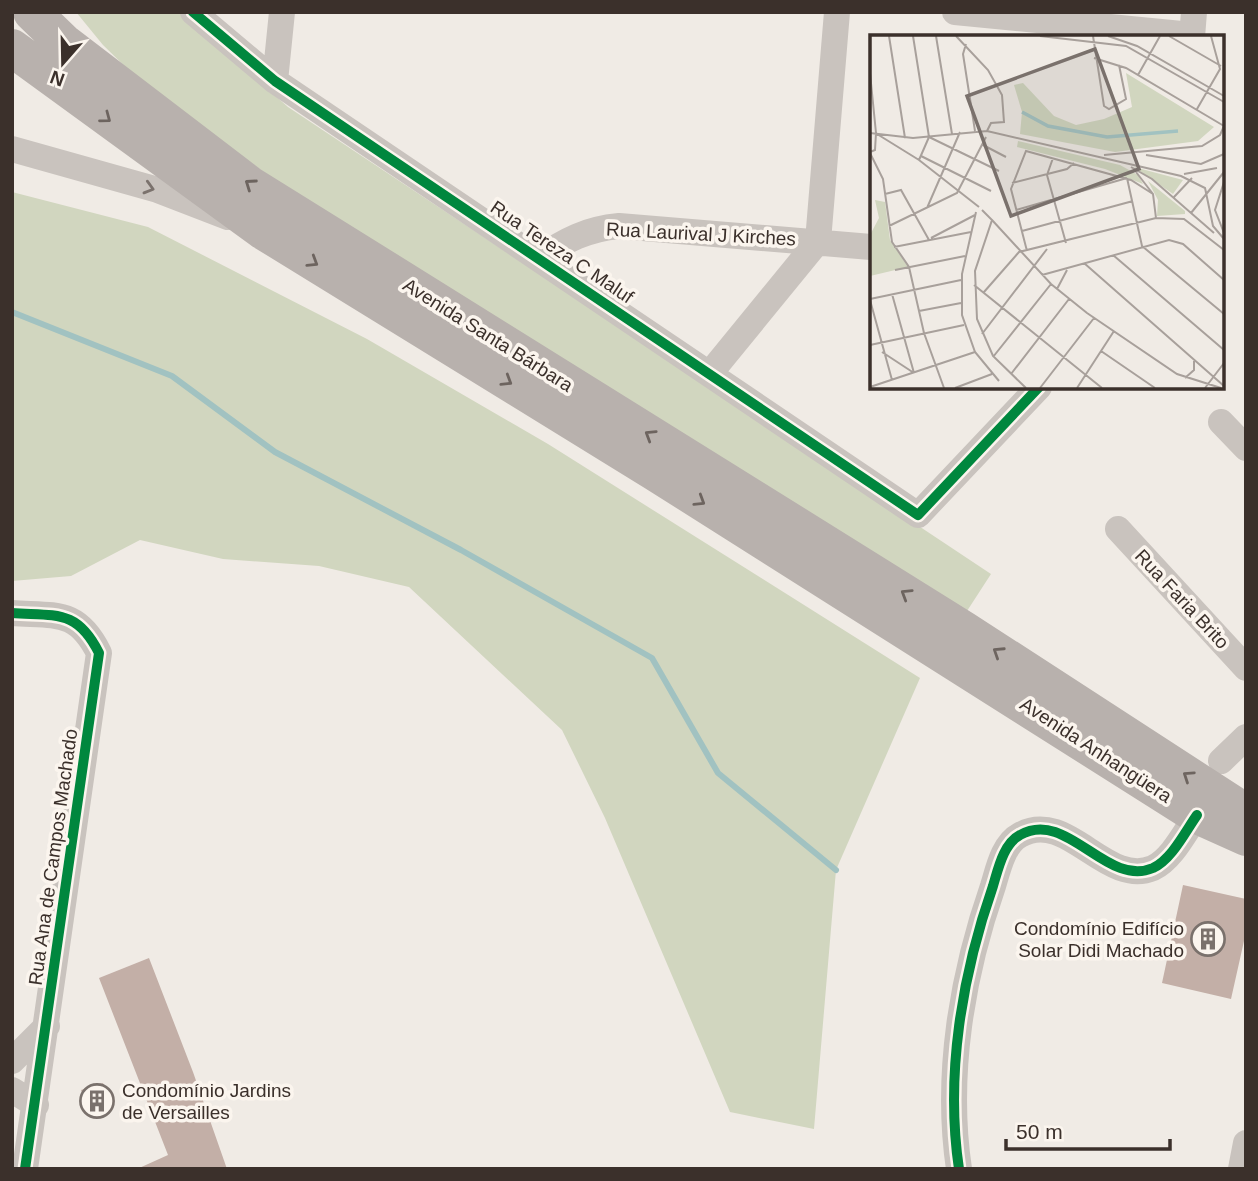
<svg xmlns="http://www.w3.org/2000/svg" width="1258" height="1181" font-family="Helvetica,sans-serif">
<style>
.green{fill:#d1d6bf}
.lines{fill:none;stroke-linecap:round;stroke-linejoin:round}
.stream{stroke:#a1c2c1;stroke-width:6}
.building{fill:#c3afa7}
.minor{stroke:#c9c3be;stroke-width:26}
.primary{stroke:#b8b1ad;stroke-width:38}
.cycleway-casing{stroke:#fbf5ee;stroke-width:15}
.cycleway{stroke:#00873e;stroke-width:10}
.oneway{stroke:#6d645f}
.oneway2{stroke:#7b726d}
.labels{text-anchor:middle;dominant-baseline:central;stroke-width:7;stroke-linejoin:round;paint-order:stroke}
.street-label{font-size:19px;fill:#3b302b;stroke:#fbf5ee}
.poi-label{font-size:19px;fill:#3b302b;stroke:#fbf5ee;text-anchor:end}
.inset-river{fill:none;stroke:#a1c2c1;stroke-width:3.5}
.inset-road{fill:none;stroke:#a8a09b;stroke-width:2}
.view{fill:#7a716c;fill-opacity:0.15;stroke:#7a716c;stroke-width:3.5}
.inset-edge{fill:none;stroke:#3b302b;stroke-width:3.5}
</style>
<rect width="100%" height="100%" fill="#f0ebe5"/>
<!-- green -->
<path class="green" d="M 76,12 L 179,12 L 288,107 L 991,574 L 956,628 L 387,259 L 151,92 L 103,45 Z
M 12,192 L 148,227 L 367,339 L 548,444 L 920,678 L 836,870 L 814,1129 L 730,1112 L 605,818 L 562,730 L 409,587 L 319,566 L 223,559 L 140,540 L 71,576 L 12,581 Z"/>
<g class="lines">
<!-- stream -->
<path class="stream" d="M 12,312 L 172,376 L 275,452 L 461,550 L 652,658 L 718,773 L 836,870"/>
</g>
<!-- building -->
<path class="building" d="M 1183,885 L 1246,899 L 1246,932 L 1231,999 L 1162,983 Z
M 149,958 L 193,1072 L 227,1169 L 137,1169 L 168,1155 L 99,978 Z
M 103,1083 L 112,1107 L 90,1114 L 81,1090 Z"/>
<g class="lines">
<!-- minor -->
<path class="minor" d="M 193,12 L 275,81 L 918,515 L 1039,387
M 955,12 L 1192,35
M 1192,37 L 1194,12
M 275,81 L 282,12
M 12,149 L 158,190 L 228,217
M 539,258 C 566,240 587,229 619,226 L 871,247
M 711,372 L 818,241 L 837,12
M 1221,422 L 1246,448
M 1118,529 L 1246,668
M 12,613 C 56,616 77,609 99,653 L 25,1169
M 1221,761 L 1246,737
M 12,1061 L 47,1026
M 12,1090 L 36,1105
M 959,1169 C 945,1075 962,975 993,886 C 998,870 1003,844 1020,835 C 1067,808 1106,888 1153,868 C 1172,859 1185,832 1197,815
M 1241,1169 L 1246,1143"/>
<!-- primary -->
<path class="primary" d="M 32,12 L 63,42 L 250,185 L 964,630 L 1246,813
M 12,48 L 262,230 L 655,472 L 1197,815 L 1246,837"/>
<!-- cycleway casing -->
<g class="cycleway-casing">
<path id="cycleway" d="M 193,12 L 275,81 L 918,515 L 1039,387
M 12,613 C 56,616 77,609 99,653 L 25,1169
M 959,1169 C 945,1075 962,975 993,886 C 998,870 1003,844 1020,835 C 1067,808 1106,888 1153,868 C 1172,859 1185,832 1197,815"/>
</g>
<!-- cycleway -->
<use href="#cycleway" class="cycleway"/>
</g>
<!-- one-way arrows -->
<defs><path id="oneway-chevron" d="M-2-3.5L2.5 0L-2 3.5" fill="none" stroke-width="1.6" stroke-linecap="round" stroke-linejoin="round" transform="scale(1.75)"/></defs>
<g class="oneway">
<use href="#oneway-chevron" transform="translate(106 118) rotate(37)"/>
<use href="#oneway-chevron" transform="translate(250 184) rotate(-145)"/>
<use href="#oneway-chevron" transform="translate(313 262) rotate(32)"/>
<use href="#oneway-chevron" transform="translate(507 381) rotate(32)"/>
<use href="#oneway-chevron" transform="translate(650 435) rotate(-148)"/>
<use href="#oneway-chevron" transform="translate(700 501) rotate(32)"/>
<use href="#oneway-chevron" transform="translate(906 594) rotate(-148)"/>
<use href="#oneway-chevron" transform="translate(998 652) rotate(-147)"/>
<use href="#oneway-chevron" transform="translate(1188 776) rotate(-146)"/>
</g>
<use class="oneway2" href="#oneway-chevron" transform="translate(149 188) rotate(16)"/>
<!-- icons -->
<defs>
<g id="building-ring" transform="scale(1.75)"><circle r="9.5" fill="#fbf5ee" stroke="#7a716c" stroke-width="1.5"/><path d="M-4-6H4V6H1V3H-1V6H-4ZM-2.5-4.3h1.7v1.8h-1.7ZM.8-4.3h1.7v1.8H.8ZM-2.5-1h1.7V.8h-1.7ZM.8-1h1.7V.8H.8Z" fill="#7a716c"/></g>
</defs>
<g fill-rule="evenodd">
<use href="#building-ring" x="1208" y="939"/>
<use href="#building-ring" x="97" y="1101"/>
</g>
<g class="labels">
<!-- street labels -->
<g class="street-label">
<text transform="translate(701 234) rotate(3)">Rua Laurival J Kirches</text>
<text transform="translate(562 252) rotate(34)">Rua Tereza C Maluf</text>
<text transform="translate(488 335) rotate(32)">Avenida Santa Bárbara</text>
<text transform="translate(1182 599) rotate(47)">Rua Faria Brito</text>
<text transform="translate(1096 750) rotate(33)">Avenida Anhangüera</text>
<text transform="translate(53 857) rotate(-82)">Rua Ana de Campos Machado</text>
</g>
<!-- poi labels -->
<g class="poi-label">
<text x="1184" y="928">Condomínio Edifício<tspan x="1184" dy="22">Solar Didi Machado</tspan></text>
<text x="122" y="1090" text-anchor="start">Condomínio Jardins<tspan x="122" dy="22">de Versailles</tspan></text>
</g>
</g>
<!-- overview -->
<g transform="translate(870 35)">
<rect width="354" height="354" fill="#f0ebe5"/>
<path d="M 256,38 L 344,92 L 328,106 L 245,117 L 150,99 L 152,77 L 144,50 L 153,48 L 184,81 L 206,90 L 234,84 L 262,72 ZM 148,106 L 250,130 L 268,140 L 273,149 L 235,134 L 147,112 ZM 264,132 L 313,145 L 303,159 ZM 278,146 L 315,176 L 315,179 L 287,181 L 288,165 ZM 5,165 L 15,167 L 20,205 L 38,232 L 0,241 L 0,200 L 9,183 Z" fill="#d1d6bf"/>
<path class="inset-river" d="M 152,77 L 178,91 L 237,102 L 308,96"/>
<path class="inset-road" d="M 19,1 L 35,103M 43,1 L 59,102 L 129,136M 66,1 L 82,99M 86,1 L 118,35 L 132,60 L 134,87 L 121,88 L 117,96M 170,1 L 256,11 L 354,67M 223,1 L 234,71 L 239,74 L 256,64 L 249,30M 238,1 L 267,11 L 354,61M 299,1 L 351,31M 96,9 L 93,19 L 105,96M 224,23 L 256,33 L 354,91M 0,38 L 6,98M 268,40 L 290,1M 327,74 L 350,34 L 341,1M 0,98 L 43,103 L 117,96 L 311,141 L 335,153 L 343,191 L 354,204M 7,99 L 49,125 L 109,172M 113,110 L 136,122M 0,117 L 5,115 L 6,98M 0,118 L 13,144 L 22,207 L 39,232 L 54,298 L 74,353M 234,120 L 332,111 L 350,100 L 354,91M 276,120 L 331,129 L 354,119M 51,121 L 121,156M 183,123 L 177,140 L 196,208M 49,125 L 59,102M 261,132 L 282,144 L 344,198M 266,137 L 283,159M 314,139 L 347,133M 257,143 L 272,211 L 354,279M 354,147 L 345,175 L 354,198M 142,148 L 197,134 L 204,128M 15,159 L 31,155 L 59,205M 304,162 L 322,143M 57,173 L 90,97M 112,175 L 122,185 L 105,236 L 107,284 L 123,321 L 156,353M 146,175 L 257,143M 106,177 L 92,239 L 92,280 L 105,317 L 129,346M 321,178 L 354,137M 122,185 L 181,249 L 217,278 L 307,339 L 351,353M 19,191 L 87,158 L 116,102M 152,196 L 263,166M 61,203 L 105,180M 24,212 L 101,197M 157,216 L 141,154 L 156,116 L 261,145 L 283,159 L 286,183M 243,220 L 354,315M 214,228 L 354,351M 25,235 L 95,221M 172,240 L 299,205 L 313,209 L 354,245M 104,250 L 232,353M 187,254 L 197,235M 114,257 L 149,217 L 286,183 L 314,184 L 354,215M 22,259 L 44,338M 0,264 L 91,245M 0,265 L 22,345M 49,276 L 91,268M 112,299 L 177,214M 0,310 L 94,290M 231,316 L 285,353M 12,317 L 44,338M 123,322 L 181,249M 141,339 L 199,264M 315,343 L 324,335 L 324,324M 0,352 L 105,317M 85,353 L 122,339M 170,353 L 224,283M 207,353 L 244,296M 335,353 L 354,328"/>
<path class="view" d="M 225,14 L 269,134 L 141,181 L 97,61 Z"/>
<rect width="354" height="354" class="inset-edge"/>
</g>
<!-- border -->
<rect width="1258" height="1181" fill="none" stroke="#3b302b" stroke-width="28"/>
<!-- north arrow -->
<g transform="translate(63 63) rotate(200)" stroke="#fbf5ee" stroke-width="5" paint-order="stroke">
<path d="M0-5L12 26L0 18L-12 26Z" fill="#3b302b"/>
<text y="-10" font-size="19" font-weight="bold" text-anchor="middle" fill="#3b302b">N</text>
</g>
<!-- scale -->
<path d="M1006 1139v10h164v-10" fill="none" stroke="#3b302b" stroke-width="3.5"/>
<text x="1016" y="1139" font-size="21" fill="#3b302b" stroke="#fbf5ee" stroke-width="5" paint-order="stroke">50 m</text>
</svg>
